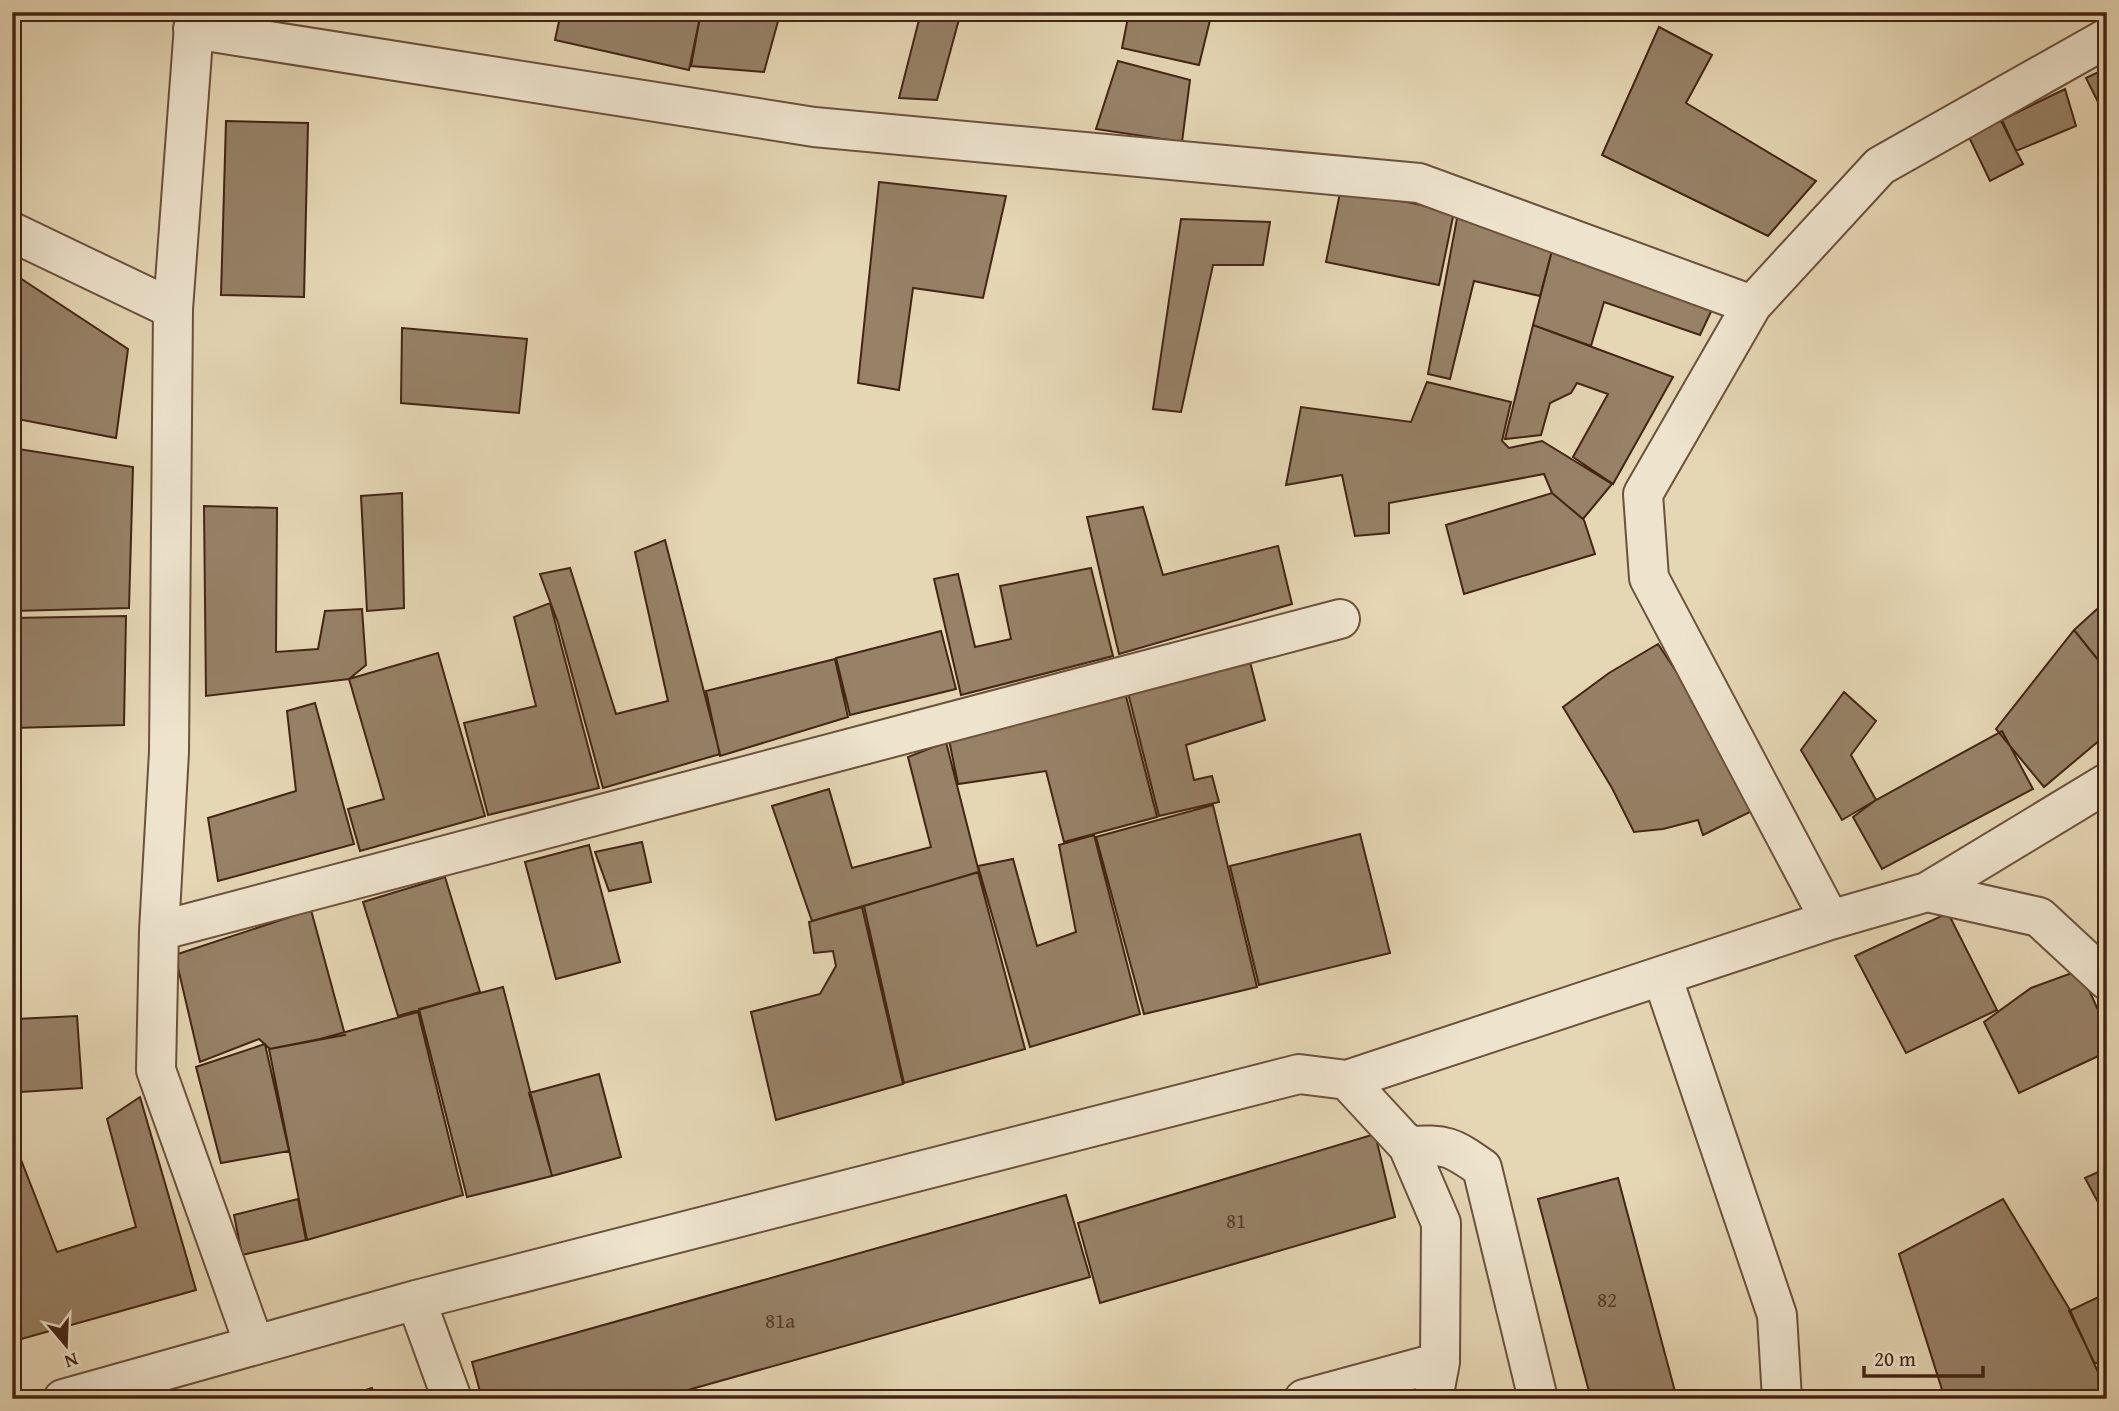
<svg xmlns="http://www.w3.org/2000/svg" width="2119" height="1411" font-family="'Gentium Book Plus',serif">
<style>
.building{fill:#978167;stroke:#432513;stroke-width:2}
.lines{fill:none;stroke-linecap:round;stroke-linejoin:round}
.minor-casing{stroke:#6c513b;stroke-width:42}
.minor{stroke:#eee4ce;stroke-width:38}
.labels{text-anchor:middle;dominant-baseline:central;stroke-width:5;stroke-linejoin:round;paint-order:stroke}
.number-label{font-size:21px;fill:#583c28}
</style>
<rect width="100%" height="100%" fill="#e5d6b4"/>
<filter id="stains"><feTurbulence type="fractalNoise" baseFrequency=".00286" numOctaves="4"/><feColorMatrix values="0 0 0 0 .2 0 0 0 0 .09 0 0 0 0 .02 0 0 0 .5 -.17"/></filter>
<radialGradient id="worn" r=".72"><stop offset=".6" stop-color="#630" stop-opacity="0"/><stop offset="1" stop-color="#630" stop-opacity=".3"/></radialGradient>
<!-- building -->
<path class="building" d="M 561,12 L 701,12 L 689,70 L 555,40 Z
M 701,12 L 780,14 L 764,72 L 691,66 Z
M 921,12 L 961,12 L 937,100 L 899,98 Z
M 1129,12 L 1212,12 L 1199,65 L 1122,48 Z
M 1659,27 L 1712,55 L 1686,103 L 1816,181 L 1768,236 L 1602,155 Z
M 1118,61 L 1190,80 L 1182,142 L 1096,129 Z
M 2107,68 L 2107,98 L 2098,102 L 2086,78 Z
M 2065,89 L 2076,126 L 2016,151 L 2002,120 Z
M 1999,117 L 2023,164 L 1990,181 L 1967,133 Z
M 226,121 L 308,123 L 304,297 L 221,295 Z
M 879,182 L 1006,196 L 983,298 L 913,288 L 899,390 L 858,383 Z
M 1341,188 L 1454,212 L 1439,285 L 1326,262 Z
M 1458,213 L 1555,239 L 1540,296 L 1474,281 L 1450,379 L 1428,374 Z
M 1181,219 L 1270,222 L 1263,265 L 1213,265 L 1181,412 L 1153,409 Z
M 1555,239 L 1717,299 L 1700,335 L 1604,302 L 1591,346 L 1533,325 Z
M 20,278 L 128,349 L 116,438 L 12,418 L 12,329 Z
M 1533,325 L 1673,377 L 1613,484 L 1573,457 L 1608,394 L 1577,383 L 1571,393 L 1550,403 L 1541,435 L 1505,439 Z
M 402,328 L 527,339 L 519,413 L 401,403 Z
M 1427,382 L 1511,402 L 1502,441 L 1509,448 L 1542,441 L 1612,484 L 1583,519 L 1552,493 L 1544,474 L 1389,503 L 1389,533 L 1355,536 L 1342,475 L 1286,485 L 1301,407 L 1411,422 Z
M 12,448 L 133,467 L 129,608 L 12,611 Z
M 402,493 L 404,608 L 367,611 L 361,496 Z
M 1552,493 L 1584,520 L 1595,554 L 1464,594 L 1446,525 Z
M 204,506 L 277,508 L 276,652 L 318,649 L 325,611 L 362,609 L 366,665 L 349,679 L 206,696 Z
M 1143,507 L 1163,575 L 1278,546 L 1292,604 L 1119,654 L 1087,517 Z
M 665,540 L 720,754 L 603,788 L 558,623 L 540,574 L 570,568 L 616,714 L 668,701 L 635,552 Z
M 1091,568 L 1113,656 L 961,695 L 934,579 L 958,574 L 975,647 L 1011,639 L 1000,586 Z
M 2107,600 L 2107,671 L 2074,630 Z
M 550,603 L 599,788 L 488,815 L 464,723 L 536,706 L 514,617 Z
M 126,616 L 124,725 L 12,728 L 12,618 Z
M 2074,630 L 2107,671 L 2107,734 L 2044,787 L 1996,729 Z
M 941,631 L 956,689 L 850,715 L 836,658 Z
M 1658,644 L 1740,768 L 1754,810 L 1703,835 L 1698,820 L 1663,829 L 1634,832 L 1612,788 L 1563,707 L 1609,673 Z
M 438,653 L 485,816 L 360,851 L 348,809 L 384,799 L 349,679 Z
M 1248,654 L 1265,720 L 1186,745 L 1194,780 L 1212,776 L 1219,802 L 1159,816 L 1128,693 Z
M 835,659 L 848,717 L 720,756 L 706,691 Z
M 1844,692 L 1876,721 L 1851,755 L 1876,800 L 1842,820 L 1801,750 Z
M 1126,696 L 1157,817 L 1064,842 L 1046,771 L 958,784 L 949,740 Z
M 315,703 L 354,844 L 218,881 L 208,818 L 296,791 L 287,711 Z
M 2002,731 L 2033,789 L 1882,869 L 1853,817 L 1876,800 Z
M 946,742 L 979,872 L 812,921 L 772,806 L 829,789 L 852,868 L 931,847 L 908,757 Z
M 1213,805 L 1257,987 L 1144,1014 L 1096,837 Z
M 1360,834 L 1390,953 L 1259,985 L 1230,866 Z
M 1094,835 L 1140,1014 L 1030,1047 L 978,866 L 1013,859 L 1037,946 L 1076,932 L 1059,845 Z
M 642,842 L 651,882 L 609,891 L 595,852 Z
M 589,845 L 620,962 L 556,979 L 525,862 Z
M 978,872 L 1025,1049 L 904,1083 L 864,906 Z
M 445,877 L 480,992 L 398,1016 L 363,902 Z
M 12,894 L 17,894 L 12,1009 Z
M 862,907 L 903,1084 L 776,1120 L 751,1012 L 820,994 L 836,966 L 833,951 L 814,953 L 809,922 Z
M 311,910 L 345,1035 L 270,1049 L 259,1039 L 200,1062 L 175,955 Z
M 1948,913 L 1997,1010 L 1906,1053 L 1855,956 Z
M 2080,970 L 2107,1030 L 2107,1052 L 2019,1093 L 1984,1022 L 2031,988 Z
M 503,987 L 552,1176 L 467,1197 L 419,1009 Z
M 418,1012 L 463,1195 L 307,1240 L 269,1049 L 320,1039 Z
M 77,1016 L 82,1088 L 21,1092 L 16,1019 Z
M 265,1044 L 289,1151 L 221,1163 L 196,1067 Z
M 599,1074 L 621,1157 L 552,1176 L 529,1093 Z
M 140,1097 L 196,1290 L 14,1341 L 12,1334 L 12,1143 L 14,1142 L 57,1252 L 136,1227 L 107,1119 Z
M 1375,1134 L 1395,1217 L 1100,1303 L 1078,1223 Z
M 2107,1168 L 2107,1219 L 2085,1178 Z
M 1618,1178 L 1677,1399 L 1591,1399 L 1538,1199 Z
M 1066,1195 L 1090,1277 L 656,1399 L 482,1399 L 472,1362 Z
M 298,1199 L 306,1240 L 242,1255 L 234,1215 Z
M 2003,1199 L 2070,1310 L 2107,1392 L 2107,1399 L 1945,1399 L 1899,1254 Z
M 2107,1293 L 2107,1358 L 2095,1364 L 2069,1311 Z
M 372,1388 L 376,1399 L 336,1399 Z"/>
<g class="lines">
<!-- minor casing -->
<g class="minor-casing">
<path id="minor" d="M 195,12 L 173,309 L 169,752 L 159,931 L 156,1070 L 254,1344
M 193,29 L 814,127 L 1419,183 L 1752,305
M 12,232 L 173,309
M 1927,892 L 2039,917 L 2107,980
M 1830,920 L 1649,578 L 1643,494 L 1752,305 L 1880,166 L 2107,38
M 159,931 L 1340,619
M 1662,976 L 1777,1315 L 1782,1399
M 1347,1080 L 1408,1146 L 1441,1223 L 1440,1362 L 1433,1399
M 1408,1146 C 1446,1144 1451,1146 1482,1168 L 1538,1399
M 416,1300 L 452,1399
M 63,1399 L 416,1300 L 1299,1074 L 1347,1080 L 1830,920 L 1927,892 L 2107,783
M 1304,1399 L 1440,1362"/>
</g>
<!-- minor -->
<use href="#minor" class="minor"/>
</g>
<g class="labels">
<!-- number labels -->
<g class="number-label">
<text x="1236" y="1220">81</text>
<text x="1607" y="1299">82</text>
<text x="780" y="1320">81a</text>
</g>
</g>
<!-- margin -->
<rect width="2119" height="1411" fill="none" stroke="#e5d6b4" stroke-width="42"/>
<rect x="14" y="14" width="2091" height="1383" fill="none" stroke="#432513" stroke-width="3.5"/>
<rect x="21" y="21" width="2077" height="1369" fill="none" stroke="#432513" stroke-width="2"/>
<!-- north arrow -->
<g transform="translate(66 1345) rotate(161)" stroke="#eee4ce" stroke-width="5" paint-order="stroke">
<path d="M0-5L12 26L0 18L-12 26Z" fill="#432513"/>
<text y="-10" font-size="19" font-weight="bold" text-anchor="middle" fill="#432513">N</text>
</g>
<!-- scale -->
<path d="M1864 1366v10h119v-10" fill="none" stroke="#432513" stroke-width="3.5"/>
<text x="1874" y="1366" font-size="21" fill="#432513" stroke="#eee4ce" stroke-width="5" paint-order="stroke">20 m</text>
<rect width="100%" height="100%" filter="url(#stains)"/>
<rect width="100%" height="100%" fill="url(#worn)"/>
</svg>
